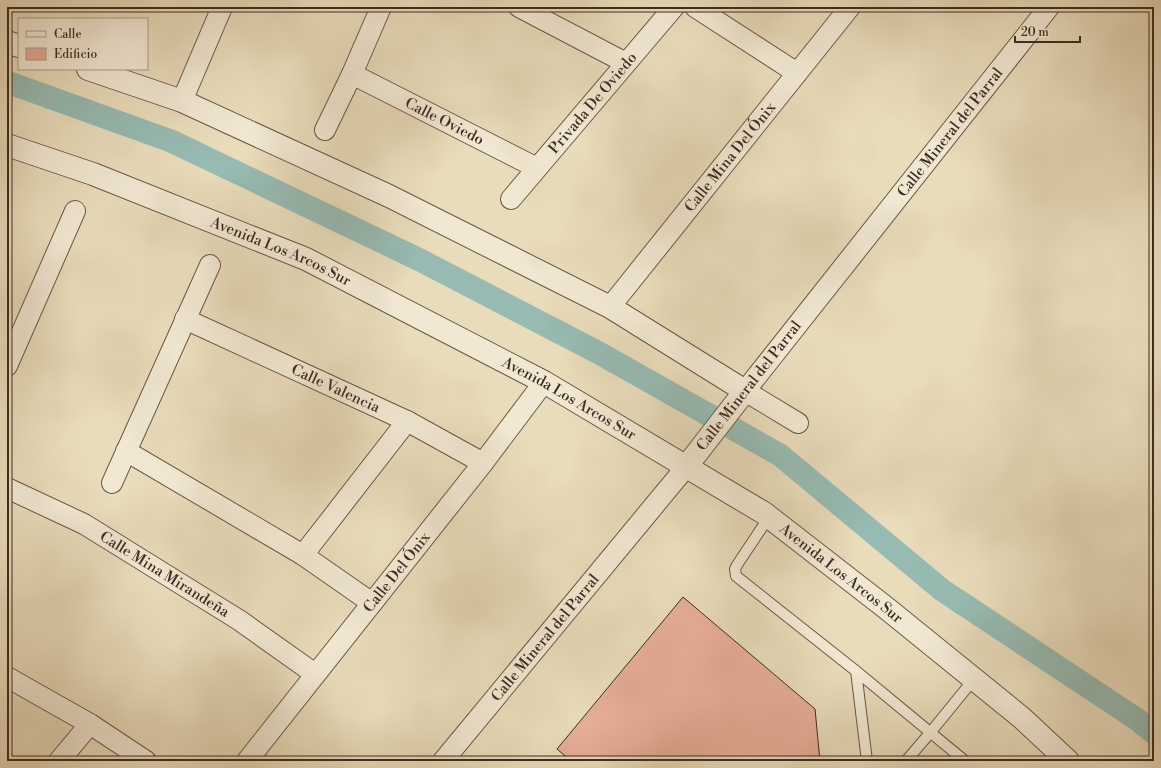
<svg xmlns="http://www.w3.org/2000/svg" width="1161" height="768" font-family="'Libre Bodoni',serif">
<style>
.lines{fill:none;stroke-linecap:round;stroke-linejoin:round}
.canal{stroke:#97bbb3;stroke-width:23}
.building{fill:#e7ae98;stroke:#3e2c20}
.service-casing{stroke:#695847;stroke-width:12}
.minor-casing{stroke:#695847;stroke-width:22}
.tertiary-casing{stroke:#695847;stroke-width:24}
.service{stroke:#f1e8d3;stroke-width:10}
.minor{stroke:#f1e8d3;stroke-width:20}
.tertiary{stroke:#f1e8d3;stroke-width:22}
.labels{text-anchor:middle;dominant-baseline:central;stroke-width:3;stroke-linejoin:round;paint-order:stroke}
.street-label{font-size:15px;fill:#3e2c20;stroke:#f1e8d3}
</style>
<rect width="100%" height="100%" fill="#e9dcbb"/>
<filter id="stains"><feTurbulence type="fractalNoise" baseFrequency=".005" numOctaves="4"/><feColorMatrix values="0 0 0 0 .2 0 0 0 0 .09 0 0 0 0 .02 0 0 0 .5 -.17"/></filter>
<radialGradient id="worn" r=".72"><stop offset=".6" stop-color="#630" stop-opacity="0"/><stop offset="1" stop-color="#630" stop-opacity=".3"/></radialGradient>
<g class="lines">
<!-- canal -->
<path class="canal" d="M 7,82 L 171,141 L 420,260 L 599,353 L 780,455 L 942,590 L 1138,720 L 1154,733"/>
</g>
<!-- building -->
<path class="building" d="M 683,597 L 815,709 L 820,761 L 571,761 L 557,749 Z"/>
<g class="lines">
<!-- service casing -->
<g class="service-casing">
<path id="service" d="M 769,517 L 737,565 L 735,569 L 736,576 L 856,671 L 965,761
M 856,671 L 867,761
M 906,761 L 930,733 L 974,679"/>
</g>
<!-- minor casing -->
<g class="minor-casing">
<g id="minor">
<path d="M 519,7 L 626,63"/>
<path d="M 695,7 L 797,73"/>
<path id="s1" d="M 352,74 L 537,168"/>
<path d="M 182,101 L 222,7"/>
<path d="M 325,130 L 352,74 L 381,7"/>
<path id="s2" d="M 511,199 L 674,7"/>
<path id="s3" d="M 610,307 L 850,7"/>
<path id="s4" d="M 185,319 L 407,421 L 483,463"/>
<path d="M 7,366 L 75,211"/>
<path id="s5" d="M 798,423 L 745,391 L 1049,7"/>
<path d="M 126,451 L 303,555 L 372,603"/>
<path d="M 112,483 L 210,265"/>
<path id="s6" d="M 7,488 L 84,524 L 239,620 L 315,674"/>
<path d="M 303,555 L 407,421"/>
<path d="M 7,677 L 90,724 L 146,761"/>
<path d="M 59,761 L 90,724"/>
<path id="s7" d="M 247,761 L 483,463 L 544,382"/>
<path id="s8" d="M 443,761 L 686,467"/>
</g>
</g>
<!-- tertiary casing -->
<g class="tertiary-casing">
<g id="tertiary">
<path d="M 7,42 L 19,46"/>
<path d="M 88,69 L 182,101 L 389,196 L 610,307 L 745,391 L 686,467"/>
<path id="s9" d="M 7,145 L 93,174 L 306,259 L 544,382 L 764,513 L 885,607 L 1022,718 L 1068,761"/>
</g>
</g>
<!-- service -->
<use href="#service" class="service"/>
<!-- minor -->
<use href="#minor" class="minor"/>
<!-- tertiary -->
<use href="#tertiary" class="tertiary"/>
</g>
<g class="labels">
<!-- street labels -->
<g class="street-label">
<text stroke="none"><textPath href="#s2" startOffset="126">Privada De Oviedo</textPath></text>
<text stroke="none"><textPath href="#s1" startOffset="104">Calle Oviedo</textPath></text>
<text stroke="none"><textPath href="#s5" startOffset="392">Calle Mineral del Parral</textPath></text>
<text stroke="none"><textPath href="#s3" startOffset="192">Calle Mina Del Ónix</textPath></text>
<text stroke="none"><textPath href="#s9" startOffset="294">Avenida Los Arcos Sur</textPath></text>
<text transform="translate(749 386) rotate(-52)">Calle Mineral del Parral</text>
<text stroke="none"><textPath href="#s4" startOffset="166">Calle Valencia</textPath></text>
<text stroke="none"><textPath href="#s9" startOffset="618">Avenida Los Arcos Sur</textPath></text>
<text stroke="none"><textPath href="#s7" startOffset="241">Calle Del Ónix</textPath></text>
<text stroke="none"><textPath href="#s6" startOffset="180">Calle Mina Mirandeña</textPath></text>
<text stroke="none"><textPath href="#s9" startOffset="942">Avenida Los Arcos Sur</textPath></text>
<text stroke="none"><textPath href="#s8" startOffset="160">Calle Mineral del Parral</textPath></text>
</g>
</g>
<!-- margin -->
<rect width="1161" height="768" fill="none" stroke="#e9dcbb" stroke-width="24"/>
<rect x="8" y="8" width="1145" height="752" fill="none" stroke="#3e2c20" stroke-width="2"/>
<rect x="12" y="12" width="1137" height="744" fill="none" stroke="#3e2c20"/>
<!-- legend -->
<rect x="18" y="18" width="130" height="52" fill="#f1e8d3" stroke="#a99d8b"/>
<rect x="26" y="31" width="20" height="6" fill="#f1e8d3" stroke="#a99d8b"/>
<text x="54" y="38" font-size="12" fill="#3e2c20">Calle</text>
<rect x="26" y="48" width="20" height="12" fill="#e7ae98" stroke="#a99d8b"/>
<text x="54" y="58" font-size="12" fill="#3e2c20">Edificio</text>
<!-- scale -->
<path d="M1015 36v6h65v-6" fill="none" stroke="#3e2c20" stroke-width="2"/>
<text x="1021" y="36" font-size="12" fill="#3e2c20" stroke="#f1e8d3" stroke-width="3" paint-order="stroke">20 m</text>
<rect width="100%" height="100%" filter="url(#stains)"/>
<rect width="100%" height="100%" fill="url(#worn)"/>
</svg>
